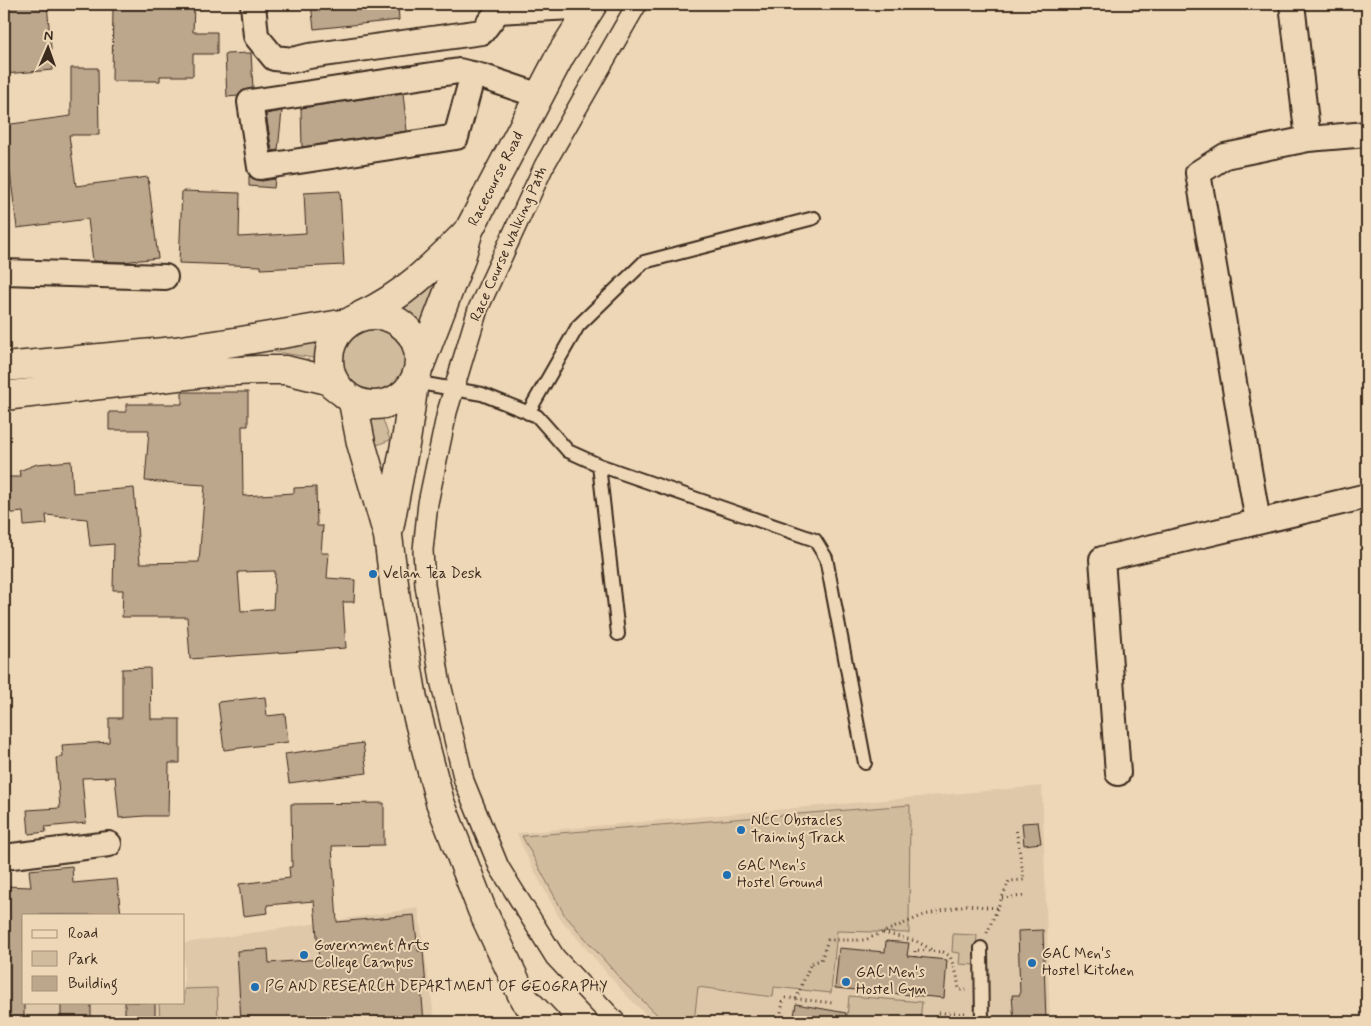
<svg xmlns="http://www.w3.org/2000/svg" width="1371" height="1026" font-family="Mynerve,sans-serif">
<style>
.built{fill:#dfc8a9}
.green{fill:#d0bb9d;stroke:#86725e}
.building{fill:#bca68c;stroke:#3b2a1e;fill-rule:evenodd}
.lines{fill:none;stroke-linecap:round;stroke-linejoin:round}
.service-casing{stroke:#3b2a1e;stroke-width:16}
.pedestrian-casing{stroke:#3b2a1e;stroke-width:22}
.minor-casing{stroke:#3b2a1e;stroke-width:28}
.tertiary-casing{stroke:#3b2a1e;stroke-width:31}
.path{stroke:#3b2a1e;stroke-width:3;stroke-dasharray:1 4;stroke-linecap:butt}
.service{stroke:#eed7b6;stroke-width:12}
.pedestrian{stroke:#eed7b6;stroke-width:19}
.minor{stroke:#eed7b6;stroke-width:24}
.tertiary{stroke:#eed7b6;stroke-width:28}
.poi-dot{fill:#1f6fb2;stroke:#eed7b6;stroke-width:2}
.labels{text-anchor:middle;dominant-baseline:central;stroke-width:4;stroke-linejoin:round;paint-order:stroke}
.street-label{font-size:15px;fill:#3b2a1e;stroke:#eed7b6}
.poi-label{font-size:15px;fill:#3b2a1e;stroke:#eed7b6;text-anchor:start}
</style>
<rect width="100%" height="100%" fill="#eed7b6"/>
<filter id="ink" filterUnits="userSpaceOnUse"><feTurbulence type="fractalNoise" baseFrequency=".02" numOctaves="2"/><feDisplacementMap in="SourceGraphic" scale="10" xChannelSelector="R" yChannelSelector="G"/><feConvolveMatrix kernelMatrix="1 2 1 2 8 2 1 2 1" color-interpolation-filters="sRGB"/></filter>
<g filter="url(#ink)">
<!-- built -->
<path class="built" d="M 1042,786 L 1050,1022 L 653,1022 L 624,993 L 559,917 L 526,855 L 517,833 Z
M 418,908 L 435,1022 L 4,1022 L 4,970 L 24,967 L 24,1002 L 184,1002 L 184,943 Z"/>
<!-- green -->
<path class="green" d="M 455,250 L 423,324 L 406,318 L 397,306 Z
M336 360a38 38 0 1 1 76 0a38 38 0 1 1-76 0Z
M 323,336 L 324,348 L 320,359 L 245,347 Z
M 380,411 L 390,440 L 377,445 L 365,415 Z
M 910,805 L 909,933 L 837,931 L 831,993 L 774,987 L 773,997 L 698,987 L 694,1022 L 665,1022 L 624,983 L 564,914 L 522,836 Z
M 953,934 L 977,935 L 975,965 L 959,964 L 960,953 L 952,952 Z
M 217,988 L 218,1022 L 160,1022 L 159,1002 L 184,1002 L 184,989 Z
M 849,996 L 922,1002 L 920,1022 L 847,1017 Z"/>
<!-- building -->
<path class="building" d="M 4,4 L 47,4 L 53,70 L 4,74 Z
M 113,4 L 194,4 L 193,32 L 217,32 L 217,54 L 193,54 L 193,76 L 160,76 L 160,81 L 112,81 Z
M 311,4 L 398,4 L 399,20 L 314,29 Z
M 251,53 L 253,88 L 242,91 L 238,96 L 227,97 L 225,54 Z
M 71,68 L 98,68 L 99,135 L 69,135 L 76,186 L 148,177 L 158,258 L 123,262 L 93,261 L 88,219 L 17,228 L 4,125 L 71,116 Z
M 403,93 L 407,131 L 302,147 L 301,108 Z
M 282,111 L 278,150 L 272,151 L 266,114 Z
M 249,176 L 255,180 L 262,181 L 275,179 L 274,188 L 249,186 Z
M 182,191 L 240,193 L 239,237 L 306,233 L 304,193 L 340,191 L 344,265 L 261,269 L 261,266 L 179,263 Z
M 182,392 L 248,392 L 248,426 L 242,426 L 243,496 L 294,493 L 294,488 L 316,487 L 317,526 L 323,526 L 321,553 L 329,553 L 327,578 L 355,580 L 354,602 L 343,602 L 346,648 L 190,659 L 187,617 L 122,617 L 123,590 L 113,590 L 114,544 L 90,546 L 87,519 L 46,515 L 47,524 L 24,526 L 23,512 L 4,514 L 4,477 L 21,477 L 19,471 L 37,464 L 71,461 L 73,493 L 134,488 L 140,563 L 199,562 L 205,485 L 145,481 L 149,430 L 109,430 L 109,412 L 126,412 L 126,404 L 182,404 ZM 275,571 L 273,609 L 241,611 L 238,572 Z
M 150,668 L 151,719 L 180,719 L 180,763 L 169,763 L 168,816 L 145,816 L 119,818 L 115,777 L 82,778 L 86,823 L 45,827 L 46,832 L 29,834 L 27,810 L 60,808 L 56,758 L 63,757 L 62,745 L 109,742 L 109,718 L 122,718 L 122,669 Z
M 265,697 L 267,716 L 285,714 L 288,742 L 224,750 L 218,702 Z
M 363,743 L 367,773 L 289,783 L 285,754 Z
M 384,803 L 384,845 L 332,846 L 337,922 L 414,915 L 418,951 L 423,951 L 426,987 L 421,987 L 424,1022 L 241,1022 L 237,951 L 268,949 L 269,963 L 319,959 L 314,901 L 267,905 L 268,913 L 243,916 L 239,884 L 290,878 L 289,867 L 292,867 L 291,804 Z
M 1038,822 L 1041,843 L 1024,845 L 1022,823 Z
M 72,866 L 73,883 L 117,879 L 121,915 L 24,915 L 24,1022 L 4,1022 L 4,886 L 31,887 L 29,870 Z
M 1043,930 L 1046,1022 L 1014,1022 L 1012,995 L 1020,995 L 1018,931 Z
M 886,941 L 909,943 L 907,956 L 947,960 L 944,998 L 835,988 L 839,948 L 885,952 Z
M 61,1002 L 91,1002 L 91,1022 L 61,1022 Z
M 125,1002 L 155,1002 L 155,1022 L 125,1022 Z
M 796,1004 L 846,1013 L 845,1022 L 793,1022 Z"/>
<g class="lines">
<!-- service casing -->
<g class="service-casing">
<path id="service" d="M 414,382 L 482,394 L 537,416 L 568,451 L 599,465 L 815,540 L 826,558 L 865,763
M 528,413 L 578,326 L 644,262 L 814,218
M 599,465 L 618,634
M 981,948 L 982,1022"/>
</g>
<!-- pedestrian casing -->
<g class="pedestrian-casing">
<path id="pedestrian" d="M 616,1022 L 555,957 L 499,867 L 464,781 L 440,680 L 425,585 L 423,550 L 428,503 L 447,412 L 478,309 L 544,166 L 637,4"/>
</g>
<!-- minor casing -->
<g class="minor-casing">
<path id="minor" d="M 253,4 L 256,36 L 274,58 L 293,60 L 309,56 L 482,32 L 498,11 L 500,4
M 1292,4 L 1308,139 L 1367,134
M 498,11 L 592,6
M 473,74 L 456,137 L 260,167 L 250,102 L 459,71 L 484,77 L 540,96
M 4,272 L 165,277
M 1258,522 L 1198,173 L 1225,156 L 1308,139
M 1118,773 L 1102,559 L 1367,496
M 4,857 L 109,844"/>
</g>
<!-- tertiary casing -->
<g class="tertiary-casing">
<path id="tertiary" d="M329 360a45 45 0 1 1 90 0a45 45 0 1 1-90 0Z
M 362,315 C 403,297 435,264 467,232
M 420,365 L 460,261 L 469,230 L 560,56 L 593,4
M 4,367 L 175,351 L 241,341 L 347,323
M 4,396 L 213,372 L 259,370 L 286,370 L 327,380 L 342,392
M 353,402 L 361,443 L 388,536 L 396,599 L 413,699 L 440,802 L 482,910 L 524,999 L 546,1022
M 389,529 L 407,434 L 414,382"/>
</g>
<!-- path -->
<path class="path" d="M 1002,898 L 1024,896
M 883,933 L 916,941 L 934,951
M 987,933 L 1009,881 L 1024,880 L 1016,828
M 915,957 L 915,950 L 943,952 L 950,956 L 957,975 L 959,990 L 966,990
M 796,999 L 811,963 L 821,960 L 828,940 L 865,940 L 924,915 L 966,905 L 997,908
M 779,1022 L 783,1002 L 786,998 L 790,998 L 833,1003
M 937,1022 L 938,1013 L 965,1013"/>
<!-- service -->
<use href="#service" class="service"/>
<!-- pedestrian -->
<use href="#pedestrian" class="pedestrian"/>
<!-- minor -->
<use href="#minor" class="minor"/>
<!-- tertiary -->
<use href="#tertiary" class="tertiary"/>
</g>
</g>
<!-- markers -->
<g class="poi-dot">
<circle cx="373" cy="574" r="5"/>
<circle cx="741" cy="830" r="5"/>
<circle cx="727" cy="875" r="5"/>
<circle cx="304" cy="955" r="5"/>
<circle cx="1032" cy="963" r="5"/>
<circle cx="846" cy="982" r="5"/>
<circle cx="255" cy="987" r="5"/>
</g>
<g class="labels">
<!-- street labels -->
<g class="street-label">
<text transform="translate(496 179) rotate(-63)">Racecourse Road</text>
<text transform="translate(509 244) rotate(-66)">Race Course Walking Path</text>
</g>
<!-- poi labels -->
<g class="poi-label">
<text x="383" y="574">Velan Tea Desk</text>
<text x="751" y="821">NCC Obstacles<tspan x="751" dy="17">Training Track</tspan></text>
<text x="737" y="866">GAC Men's<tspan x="737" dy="17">Hostel Ground</tspan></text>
<text x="314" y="946">Government Arts<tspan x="314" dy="17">College Campus</tspan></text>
<text x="1042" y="954">GAC Men's<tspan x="1042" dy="17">Hostel Kitchen</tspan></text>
<text x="856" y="973">GAC Men's<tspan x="856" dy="17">Hostel Gym</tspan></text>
<text x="265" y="987">PG AND RESEARCH DEPARTMENT OF GEOGRAPHY</text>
</g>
</g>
<!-- margin -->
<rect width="1371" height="1026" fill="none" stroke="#eed7b6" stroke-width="20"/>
<rect x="10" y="10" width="1351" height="1006" fill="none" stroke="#3b2a1e" stroke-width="2" filter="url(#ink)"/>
<!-- legend -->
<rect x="22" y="914" width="162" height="90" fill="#eed7b6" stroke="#a69279"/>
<rect x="32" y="930" width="25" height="8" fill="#eed7b6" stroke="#a69279"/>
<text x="68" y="938" font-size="15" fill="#3b2a1e">Road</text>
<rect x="32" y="951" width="25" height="15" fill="#d0bb9d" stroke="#a69279"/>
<text x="68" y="964" font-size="15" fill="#3b2a1e">Park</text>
<rect x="32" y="976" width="25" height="15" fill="#bca68c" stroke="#a69279"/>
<text x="68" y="988" font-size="15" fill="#3b2a1e">Building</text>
<!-- north arrow -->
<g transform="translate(48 48) rotate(2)" stroke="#eed7b6" stroke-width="4" paint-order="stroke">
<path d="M0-4L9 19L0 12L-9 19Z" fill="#3b2a1e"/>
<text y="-8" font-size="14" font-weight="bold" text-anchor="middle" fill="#3b2a1e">N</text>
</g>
</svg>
